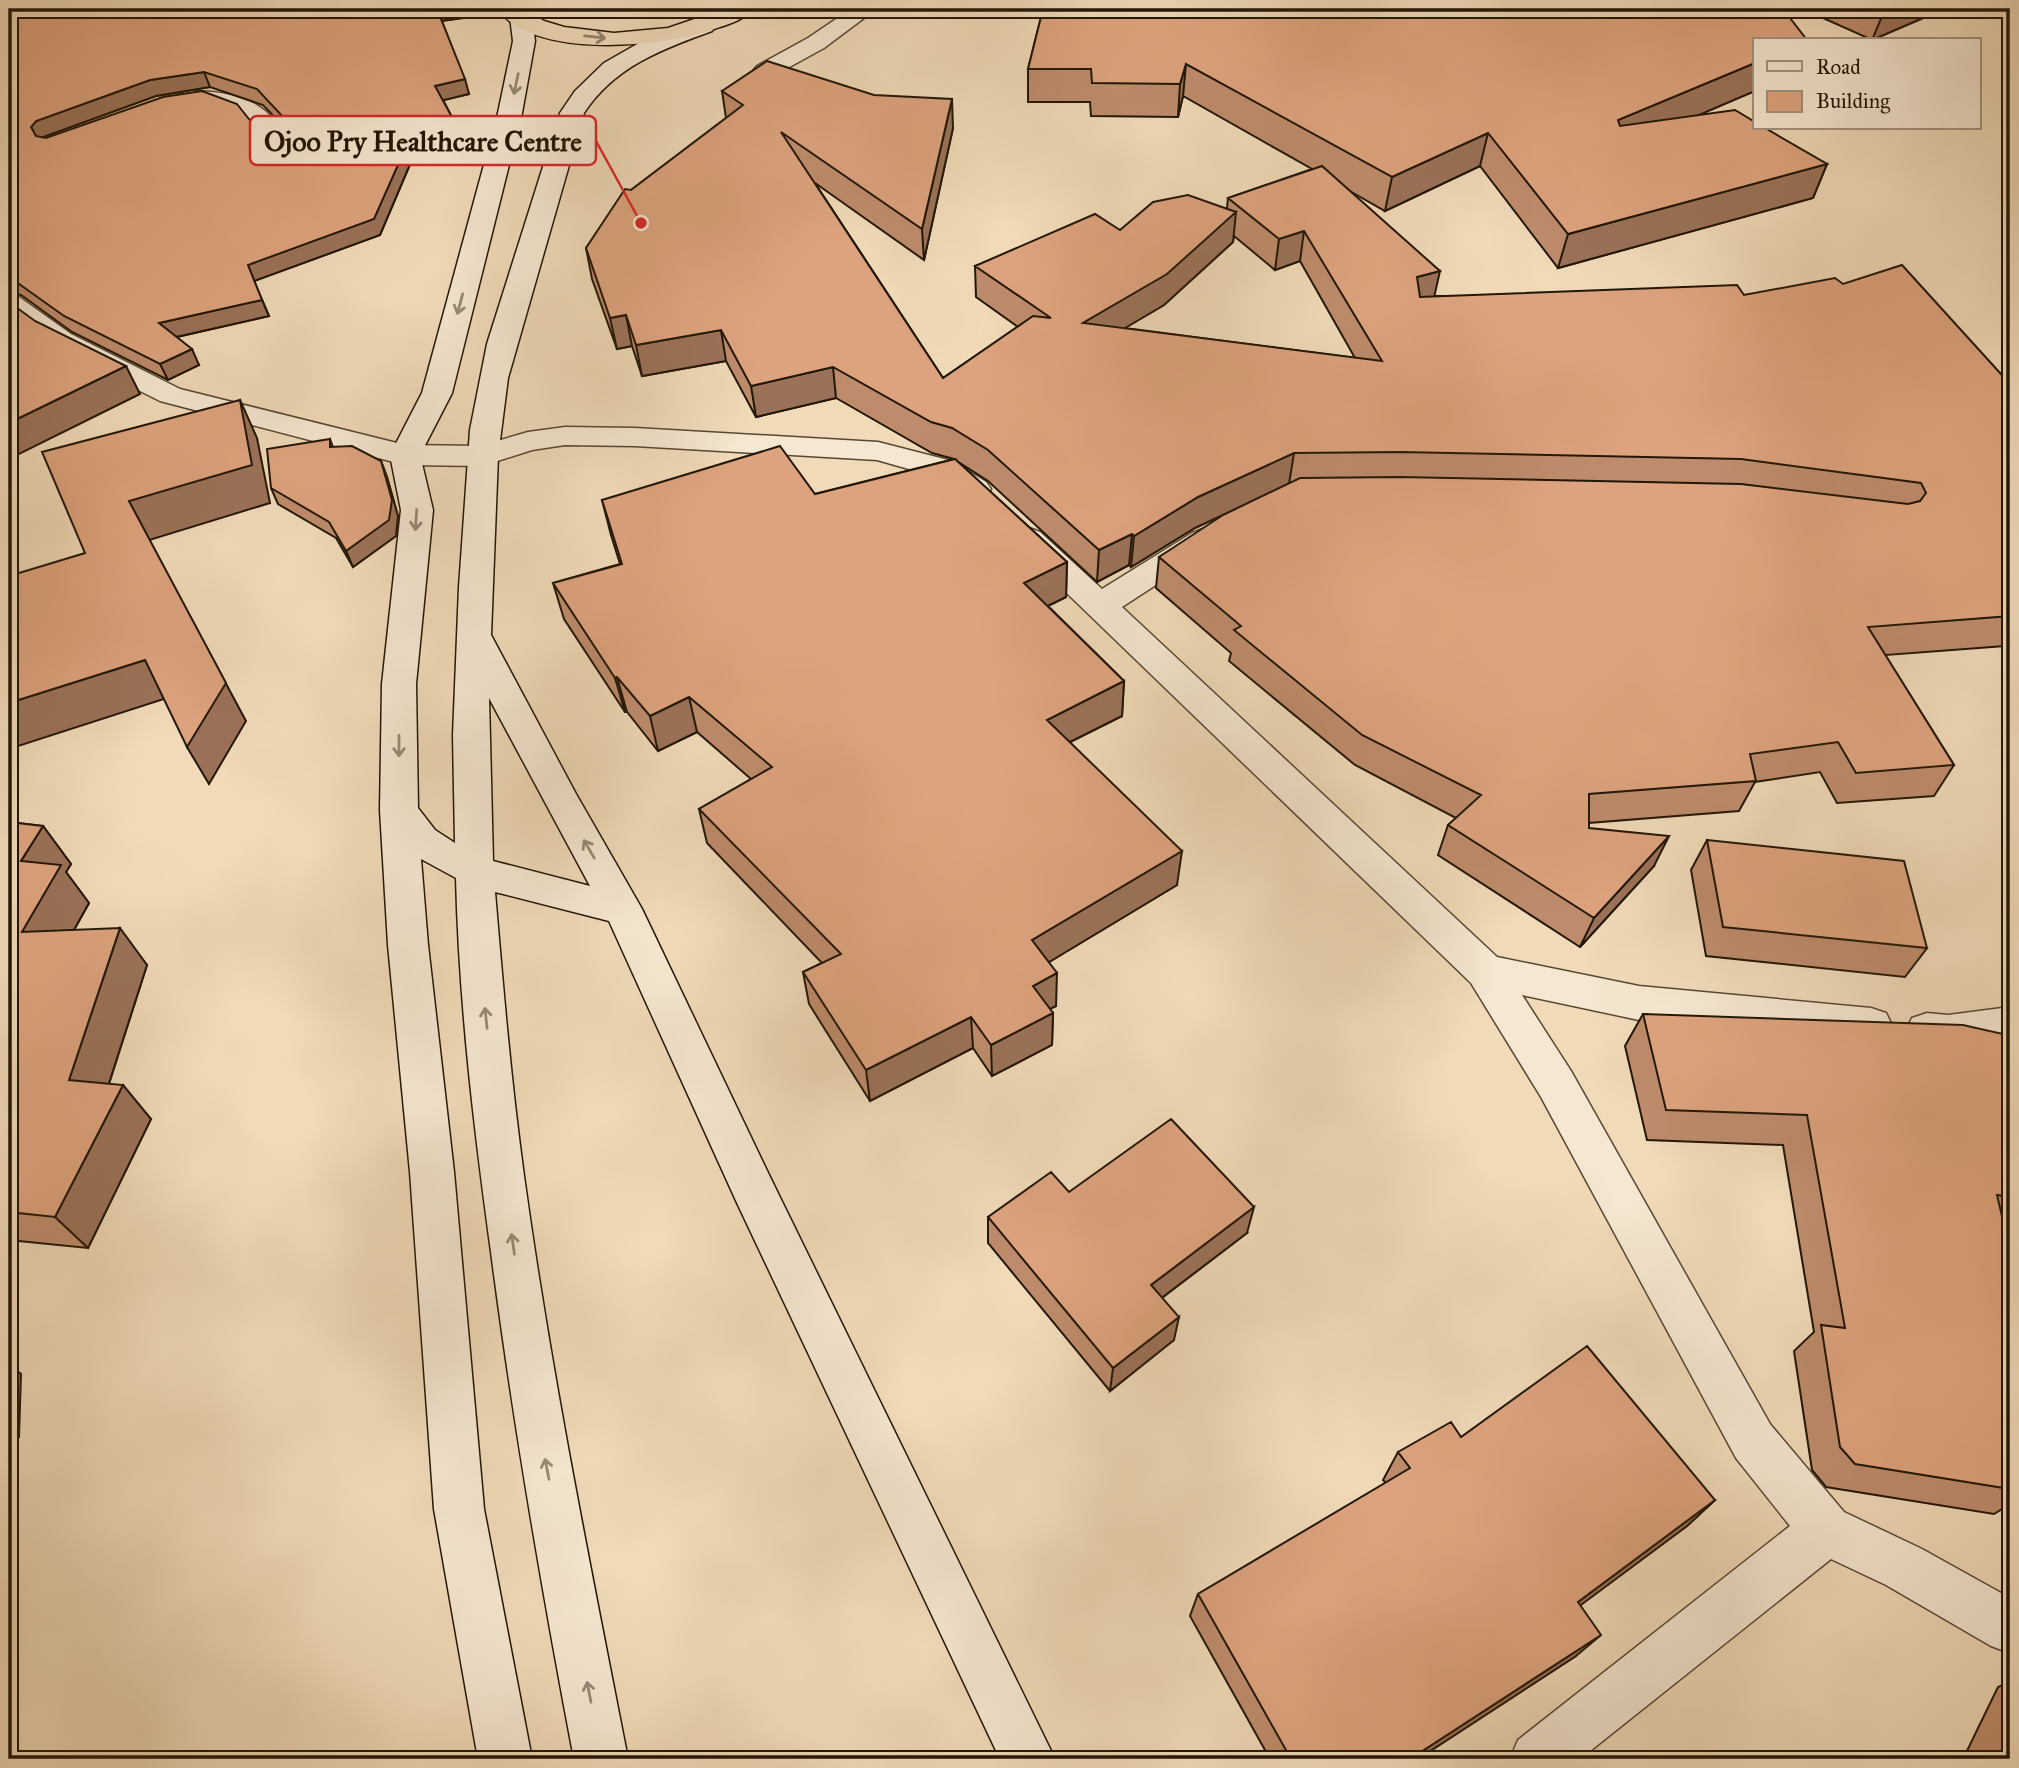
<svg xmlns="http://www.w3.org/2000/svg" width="2019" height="1768" font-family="'IM FELL Great Primer',serif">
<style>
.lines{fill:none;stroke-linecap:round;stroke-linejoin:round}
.lane-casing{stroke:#564732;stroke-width:3}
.street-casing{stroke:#564732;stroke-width:3}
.secondary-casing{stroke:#221606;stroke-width:3}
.highway-casing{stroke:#221606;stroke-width:3}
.lane{fill:#f5e7d1;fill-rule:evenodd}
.street{fill:#f5e7d1;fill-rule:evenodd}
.secondary{fill:#f5e7d1;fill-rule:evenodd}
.highway{fill:#f0dab8;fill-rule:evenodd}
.wall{fill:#be8c6c;stroke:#221606;stroke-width:2;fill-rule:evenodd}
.shaded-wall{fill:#9b7258;stroke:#221606;stroke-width:2}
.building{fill:#dda37e;stroke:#221606;stroke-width:2}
.oneway{stroke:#938268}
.oneway2{stroke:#968976}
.leader{fill:none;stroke:#d62828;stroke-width:2.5}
.callout-dot{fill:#d62828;stroke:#f5e7d1;stroke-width:2.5}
.callout{fill:#f5e7d1;stroke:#d62828;stroke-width:2.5}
.callout-label{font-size:28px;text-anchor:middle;font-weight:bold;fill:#221606}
</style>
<rect width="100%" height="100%" fill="#f0dab8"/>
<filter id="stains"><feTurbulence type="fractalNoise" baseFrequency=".00286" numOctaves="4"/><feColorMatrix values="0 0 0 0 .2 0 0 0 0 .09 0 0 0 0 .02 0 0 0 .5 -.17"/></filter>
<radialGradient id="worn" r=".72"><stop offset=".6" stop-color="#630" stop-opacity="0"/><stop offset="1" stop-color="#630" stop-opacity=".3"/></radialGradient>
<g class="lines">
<!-- lane casing -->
<g class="lane-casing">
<path id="lane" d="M 189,91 C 215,91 245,94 265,111 C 274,119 280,129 289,136 L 500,144 L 509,146 L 512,151 L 509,156 L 500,158 L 284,150 C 262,145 255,123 236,113 C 218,104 199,108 181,103 L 177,98 L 181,93 Z"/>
</g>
<!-- street casing -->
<g class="street-casing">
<path id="street" d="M 851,9 L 876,9 L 824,48 L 773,76 L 757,76 L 753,71 L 757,66 L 808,38 Z
M 9,295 L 19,297 L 71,334 L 180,389 L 405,445 L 480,446 L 528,432 L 565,427 L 635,428 L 878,442 L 952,461 L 986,482 L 991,489 L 986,496 L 975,499 L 964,496 L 930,475 L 877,460 L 635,446 L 565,445 L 532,450 L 482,466 L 405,465 L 160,401 L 51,346 L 9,316 Z
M 1029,528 L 1040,532 L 1102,589 L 1192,533 L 1203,529 L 1214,533 L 1219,540 L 1214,547 L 1122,607 L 1497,957 L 1639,986 L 1871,1008 L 1886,1013 L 1892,1025 L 1886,1037 L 1871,1042 L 1639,1020 L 1522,995 L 1571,1071 L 1770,1424 L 1844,1512 L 1922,1549 L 2010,1598 L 2010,1653 L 1991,1646 L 1886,1585 L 1831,1559 L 1580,1759 L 1510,1759 L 1518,1740 L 1790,1526 L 1736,1458 L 1541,1097 L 1471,983 L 1018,546 L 1013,539 L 1018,532 Z
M 2010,1007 L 2010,1041 C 1977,1046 1945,1054 1912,1042 L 1906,1030 L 1912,1018 L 1927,1013 L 1948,1015 Z"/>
</g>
<!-- secondary casing -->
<g class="secondary-casing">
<path id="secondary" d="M 521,10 L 529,12 L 532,17 L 535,41 L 522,113 L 452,393 L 420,455 L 433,510 L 416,684 L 418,808 L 435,830 L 455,843 L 453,735 L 459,587 L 470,430 L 487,344 L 560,113 L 575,91 L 604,63 L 639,43 L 696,21 L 712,21 L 715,26 L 712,31 C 662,49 614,67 584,113 L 508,378 L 498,456 L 491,635 L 576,794 L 642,909 L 770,1177 L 1055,1759 L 1000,1759 L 738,1205 L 609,921 L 495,892 C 503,987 511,1081 524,1176 C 551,1372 590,1565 628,1759 L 574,1759 C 542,1591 513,1422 491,1252 C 474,1128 459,1003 456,878 L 421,859 L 428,945 L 454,1172 L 484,1509 L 532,1759 L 478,1759 L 434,1509 L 410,1172 L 388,945 L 380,810 L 382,684 L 401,510 L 390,455 L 422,393 L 498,113 L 513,41 L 510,17 L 513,12 ZM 489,698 L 590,886 L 493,861 Z"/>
</g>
<!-- highway casing -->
<g class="highway-casing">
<path id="highway" d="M 498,9 L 524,9 L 544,21 L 564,27 L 614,33 L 668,28 L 724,9 L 752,9 C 745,20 726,25 714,29 C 664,47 533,60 498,9 Z"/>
</g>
<!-- lane -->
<use href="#lane" class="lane"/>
<!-- street -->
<use href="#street" class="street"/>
<!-- secondary -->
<use href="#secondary" class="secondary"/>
<!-- highway -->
<use href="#highway" class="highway"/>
</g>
<!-- wall -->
<path class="wall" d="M 9,9 L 485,15 L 442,21 L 469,94 L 443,100 L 453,119 L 457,134 L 443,137 L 444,139 L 290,133 L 263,105 L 210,87 L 156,96 L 43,137 L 46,138 L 256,128 L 277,137 L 424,158 L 424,160 L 411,162 L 380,235 L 254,281 L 269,316 L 177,337 L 199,365 L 168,380 L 72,332 L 21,295 L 9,293 Z
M 1043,9 L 1698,115 L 1827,164 L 1813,198 L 1558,268 L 1480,166 L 1385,211 L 1348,190 L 1434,296 L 1744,295 L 1843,284 L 2010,384 L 2010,642 L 2005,646 L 1885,655 L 1954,765 L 1934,796 L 1837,803 L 1820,772 L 1755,782 L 1739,811 L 1589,823 L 1589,828 L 1654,866 L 1580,947 L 1438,855 L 1448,825 L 1456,818 L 1355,765 L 1229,661 L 1231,653 L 1156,588 L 1159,557 L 1252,501 L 1195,528 L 1131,567 L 1129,565 L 1097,582 L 988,481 L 957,461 L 1067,562 L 1066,597 L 1048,606 L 1124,681 L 1122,716 L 1070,742 L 1177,885 L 1049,962 L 1056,1006 L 1049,1009 L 1053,1013 L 1052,1045 L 992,1076 L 973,1048 L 870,1101 L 809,1004 L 803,972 L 822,963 L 707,843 L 699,809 L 751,779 L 697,732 L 658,751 L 627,712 L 625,712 L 564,619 L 553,583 L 620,564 L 611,535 L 602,500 L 815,494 L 954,459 L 932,453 L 836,398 L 756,417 L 726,361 L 642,376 L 632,346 L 617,349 L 592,279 L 586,248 L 631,190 L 726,118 L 722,91 L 953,128 L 924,260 L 815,183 L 943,378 L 1018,327 L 976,297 L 975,266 L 1120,230 L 1227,208 L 1228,198 L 1312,169 L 1183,96 L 1178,117 L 1091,116 L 1090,102 L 1028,102 L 1028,69 ZM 1234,236 L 1275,270 L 1300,261 L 1355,358 L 1125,328 L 1164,305 L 1233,242 Z
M 1803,9 L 1944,9 L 1872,40 Z
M 330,439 L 333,447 L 381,461 L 387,477 L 398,516 L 396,536 L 353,567 L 336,538 L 278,504 L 271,488 Z
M 9,822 L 43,826 L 71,864 L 66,872 L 89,903 L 74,930 L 147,965 L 109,1084 L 151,1119 L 88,1248 L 9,1240 Z
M 1707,840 L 1927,948 L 1905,977 L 1706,956 L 1691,870 Z
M 2010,844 L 2010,864 L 2003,853 Z
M 1643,1014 L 2008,1068 L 2010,1067 L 2010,1232 L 2006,1231 L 2010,1251 L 2010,1504 L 1994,1514 L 1826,1487 L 1812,1470 L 1794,1351 L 1814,1332 L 1783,1145 L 1647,1140 L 1625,1046 Z
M 1069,1192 L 1247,1233 L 1162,1298 L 1174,1340 L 1110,1391 L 988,1243 L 988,1217 Z
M 1461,1437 L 1715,1500 L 1687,1526 L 1580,1605 L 1576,1656 L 1418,1759 L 1270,1759 L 1190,1616 L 1198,1594 L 1386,1483 L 1383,1480 L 1398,1452 Z
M 2010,1682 L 2010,1759 L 1963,1759 L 1998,1687 Z"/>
<!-- shaded-wall -->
<path class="shaded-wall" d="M 437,9 L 483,9 L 485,15 L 440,21 Z
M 1885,9 L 1944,9 L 1872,40 Z
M 1755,63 L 1755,91 L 1608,154 L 1618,120 Z
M 1186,64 L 1183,96 L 1178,117 L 1180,84 Z
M 204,72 L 210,87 L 156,96 L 43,137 L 39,143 L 31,127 L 36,121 L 150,80 Z
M 465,79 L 469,94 L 440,101 L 435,86 Z
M 952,99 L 953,128 L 924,260 L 922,229 Z
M 453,119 L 457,134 L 443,137 L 439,122 Z
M 1488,133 L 1480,166 L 1385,211 L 1392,177 Z
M 419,142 L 424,160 L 411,162 L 380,235 L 254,281 L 248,265 L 406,147 Z
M 1827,164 L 1813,198 L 1558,268 L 1568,234 Z
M 1236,212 L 1233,242 L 1164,305 L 1081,354 L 1083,323 Z
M 1304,231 L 1300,261 L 1275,270 L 1279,239 Z
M 1440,271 L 1433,302 L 1410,308 L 1417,277 Z
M 262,300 L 269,316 L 167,339 L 159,323 Z
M 626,315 L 632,346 L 617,349 L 610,318 Z
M 721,330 L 726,361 L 642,376 L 636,345 Z
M 192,349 L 199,365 L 168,380 L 160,364 Z
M 126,366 L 140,394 L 9,459 L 9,423 Z
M 833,367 L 836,398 L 756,417 L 751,386 Z
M 240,400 L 257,438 L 270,503 L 149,540 L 246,721 L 209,784 L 187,747 L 129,501 Z
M 1294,453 L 1289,484 L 1195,528 L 1131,567 L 1134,536 L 1198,497 Z
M 381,461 L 387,477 L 398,516 L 396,536 L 353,567 L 346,551 Z
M 1132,534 L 1129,565 L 1097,582 L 1099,550 Z
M 1067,562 L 1066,597 L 1023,618 L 1024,583 Z
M 145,660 L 167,698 L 9,749 L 9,703 Z
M 617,677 L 627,712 L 625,712 L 615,678 Z
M 1124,681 L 1122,716 L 1046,754 L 1047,720 Z
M 689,697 L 697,732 L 658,751 L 650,716 Z
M 43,826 L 71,864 L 66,872 L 89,903 L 52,969 L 22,932 L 21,861 Z
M 1669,836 L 1654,866 L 1580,947 L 1594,918 Z
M 1182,851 L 1177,885 L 1031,973 L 1032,940 Z
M 120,928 L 147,965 L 99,1114 L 69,1080 Z
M 1057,973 L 1056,1006 L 1032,1018 L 1033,986 Z
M 1053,1013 L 1052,1045 L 992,1076 L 991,1045 Z
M 971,1017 L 973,1048 L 870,1101 L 866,1070 Z
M 123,1085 L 151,1119 L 88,1248 L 55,1217 Z
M 1254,1207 L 1247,1233 L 1147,1309 L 1151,1285 Z
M 1179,1317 L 1174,1340 L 1110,1391 L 1113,1368 Z
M 9,1364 L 21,1374 L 19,1437 L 9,1441 Z
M 1715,1500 L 1687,1526 L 1554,1625 L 1578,1602 Z
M 1601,1635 L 1576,1656 L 1418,1759 L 1410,1759 Z"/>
<!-- building -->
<path class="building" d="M 9,9 L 437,9 L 465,79 L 435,86 L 453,119 L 439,122 L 440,124 L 284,118 L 257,89 L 204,72 L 150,80 L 36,121 L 31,127 L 36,136 L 46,138 L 163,97 L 202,91 L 237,104 L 256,128 L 277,137 L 419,142 L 419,145 L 406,147 L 374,219 L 248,265 L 262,300 L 159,323 L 192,349 L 160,364 L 64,316 L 12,279 L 9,278 L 9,18 L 14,17 L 9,16 Z
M 1043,9 L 1783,9 L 1807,40 L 1755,40 L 1755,63 L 1618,120 L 1620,126 L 1735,110 L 1755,122 L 1755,128 L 1765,128 L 1827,164 L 1568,234 L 1488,133 L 1392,177 L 1186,64 L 1180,84 L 1092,83 L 1091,69 L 1028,69 Z
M 767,61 L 874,95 L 952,99 L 922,229 L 781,132 L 943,378 L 1033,316 L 1051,318 L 975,266 L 1095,214 L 1120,230 L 1153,202 L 1188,195 L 1236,212 L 1167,274 L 1083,323 L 1382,361 L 1304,231 L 1279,239 L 1228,198 L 1322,166 L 1440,271 L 1417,277 L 1420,297 L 1737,285 L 1744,295 L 1835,278 L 1843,284 L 1902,265 L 2010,384 L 2010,616 L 1868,627 L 1954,765 L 1856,773 L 1838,742 L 1750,754 L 1756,781 L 1589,794 L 1589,828 L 1669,836 L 1594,918 L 1448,825 L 1481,795 L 1362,735 L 1234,630 L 1241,626 L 1159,557 L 1223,515 L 1300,478 L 1400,477 L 1741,484 L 1908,504 L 1920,501 L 1926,493 L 1921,483 L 1741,459 L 1400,452 L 1294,453 L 1198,497 L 1134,536 L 1132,534 L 1099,550 L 988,450 L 952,428 L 931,422 L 833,367 L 751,386 L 721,330 L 636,345 L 626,315 L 610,318 L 586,248 L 625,189 L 631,190 L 743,105 L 722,91 Z
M 9,302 L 35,321 L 126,366 L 9,423 Z
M 240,400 L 252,465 L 129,501 L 226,683 L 187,747 L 145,660 L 9,703 L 9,576 L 85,553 L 42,452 Z
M 330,439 L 330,447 L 352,446 L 381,461 L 392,500 L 389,520 L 346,551 L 329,522 L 271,488 L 267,449 Z
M 780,446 L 815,494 L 955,459 L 1067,562 L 1024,583 L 1124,681 L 1047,720 L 1182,851 L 1032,940 L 1057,973 L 1033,986 L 1053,1013 L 991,1045 L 971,1017 L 866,1070 L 803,972 L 841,954 L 699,809 L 772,767 L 689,697 L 650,716 L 617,677 L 615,678 L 553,583 L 622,564 L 602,500 Z
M 9,822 L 43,826 L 21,861 L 61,865 L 22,932 L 120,928 L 69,1080 L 123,1085 L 55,1217 L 9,1212 Z
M 1707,840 L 1904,861 L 1927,948 L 1723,927 Z
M 1643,1014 L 1963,1025 L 2003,1034 L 2008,1068 L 2010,1067 L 2010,1197 L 1997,1195 L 2010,1251 L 2010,1489 L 1855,1464 L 1840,1447 L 1821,1325 L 1845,1328 L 1807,1115 L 1666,1110 Z
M 1171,1119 L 1254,1207 L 1151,1285 L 1179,1317 L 1113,1368 L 988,1217 L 1051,1172 L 1069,1192 Z
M 1587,1346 L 1715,1500 L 1578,1602 L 1601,1635 L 1410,1759 L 1291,1759 L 1198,1594 L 1410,1468 L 1398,1452 L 1451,1422 L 1461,1437 Z
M 2010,1741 L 2010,1759 L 2001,1759 Z"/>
<!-- one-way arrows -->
<defs><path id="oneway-shaft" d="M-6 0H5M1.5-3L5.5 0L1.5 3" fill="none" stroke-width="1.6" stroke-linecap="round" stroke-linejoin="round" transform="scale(1.75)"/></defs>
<use class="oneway" href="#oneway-shaft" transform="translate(595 37) rotate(6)"/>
<g class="oneway2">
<use href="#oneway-shaft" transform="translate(516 84) rotate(102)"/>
<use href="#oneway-shaft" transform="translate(460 304) rotate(105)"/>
<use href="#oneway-shaft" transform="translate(416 520) rotate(94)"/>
<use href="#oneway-shaft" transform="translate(399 746) rotate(90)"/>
<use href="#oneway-shaft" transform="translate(589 849) rotate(-120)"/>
<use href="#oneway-shaft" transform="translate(486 1018) rotate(-96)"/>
<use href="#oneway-shaft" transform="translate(513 1244) rotate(-98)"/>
<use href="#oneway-shaft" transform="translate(547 1469) rotate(-101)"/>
<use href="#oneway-shaft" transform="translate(589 1692) rotate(-101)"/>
</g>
<!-- callouts -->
<path class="leader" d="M641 223L596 141"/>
<circle class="callout-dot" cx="641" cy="223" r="7"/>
<rect class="callout" x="250" y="116" width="346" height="49" rx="7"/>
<g class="callout-label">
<text x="423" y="151">Ojoo Pry Healthcare Centre</text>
</g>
<!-- margin -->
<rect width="2019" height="1768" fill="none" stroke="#f0dab8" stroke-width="35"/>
<rect x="10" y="10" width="1998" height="1747" fill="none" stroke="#221606" stroke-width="3.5"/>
<rect x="18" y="18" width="1984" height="1733" fill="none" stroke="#221606" stroke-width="2"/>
<!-- legend -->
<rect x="1753" y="38" width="228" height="91" fill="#f5e7d1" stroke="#a19380" stroke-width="2"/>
<rect x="1767" y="61" width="35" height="10" fill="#f5e7d1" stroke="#a19380" stroke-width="2"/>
<text x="1816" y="74" font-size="21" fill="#221606">Road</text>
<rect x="1767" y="91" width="35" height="21" fill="#dda37e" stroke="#a19380" stroke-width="2"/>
<text x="1816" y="108" font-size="21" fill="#221606">Building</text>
<rect width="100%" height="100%" filter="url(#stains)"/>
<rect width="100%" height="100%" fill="url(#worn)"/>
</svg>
